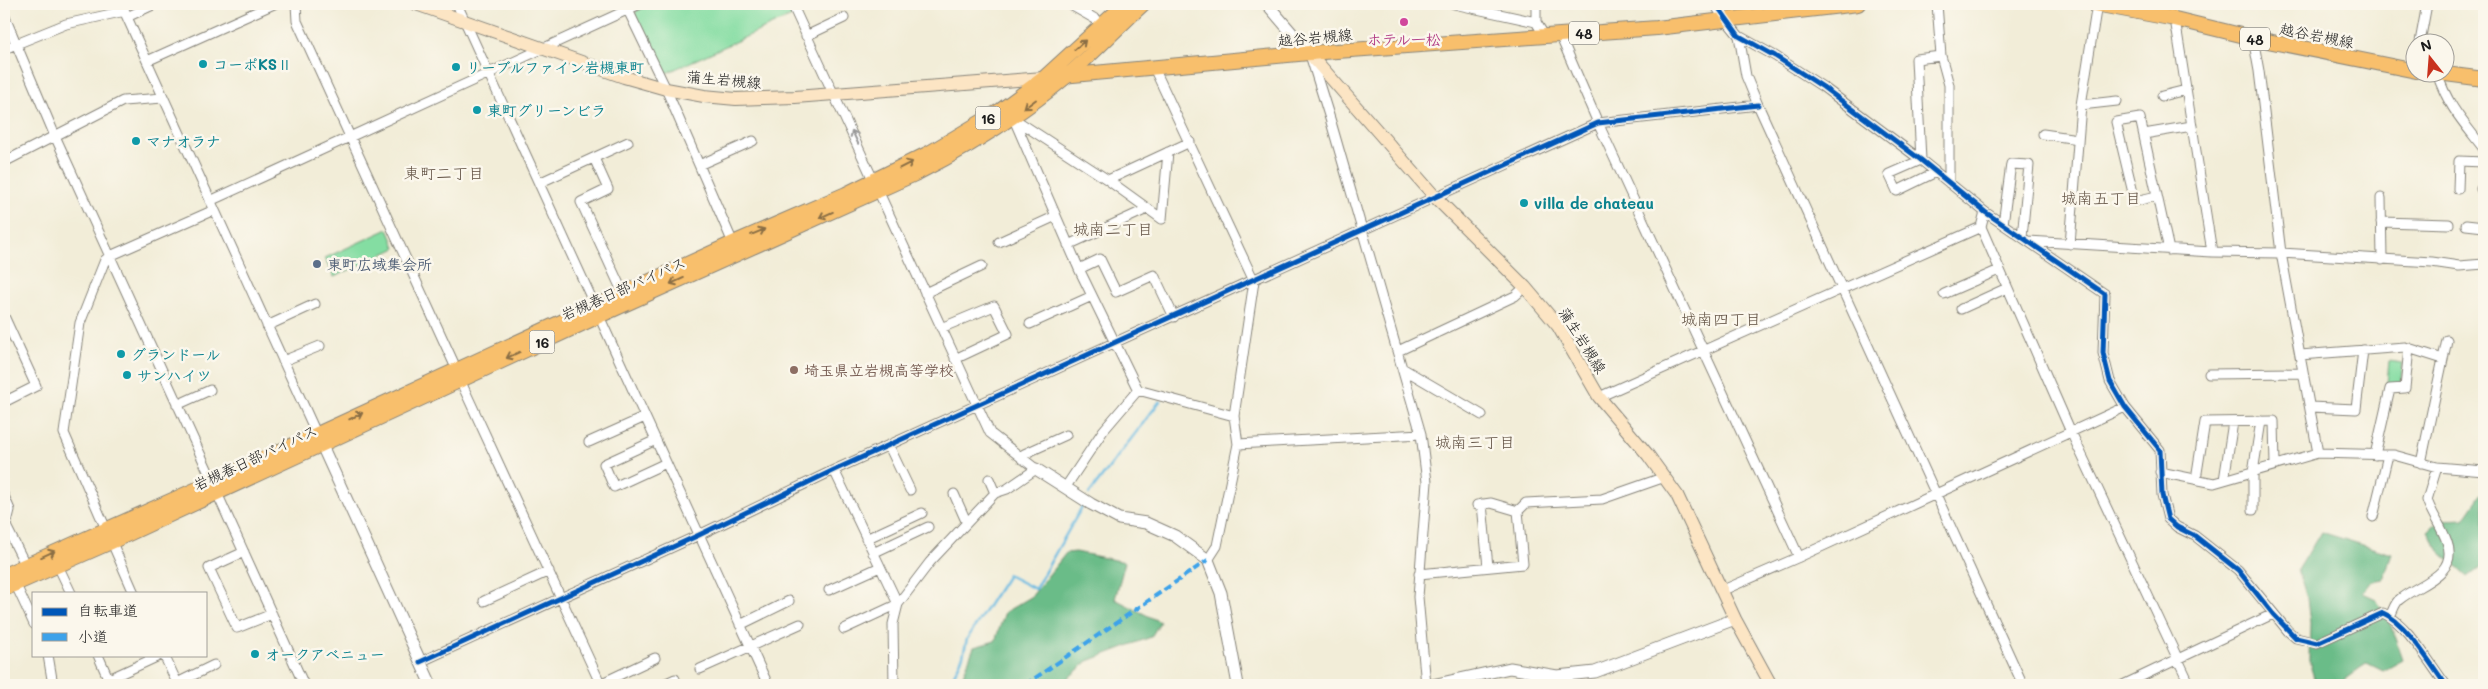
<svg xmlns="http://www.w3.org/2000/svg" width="2488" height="689" font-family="Mali,'Klee One',sans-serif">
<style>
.green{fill:#84dda2;stroke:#507c5f}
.forest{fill:#6bbc88;stroke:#446c52}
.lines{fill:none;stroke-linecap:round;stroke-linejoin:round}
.stream{stroke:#66bae2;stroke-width:2.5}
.minor-casing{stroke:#87847a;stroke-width:11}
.tertiary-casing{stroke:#87847a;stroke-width:13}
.secondary-casing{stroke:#87847a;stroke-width:14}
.primary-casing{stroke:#87847a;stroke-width:16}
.trunk-casing{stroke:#87847a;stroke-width:16}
.minor{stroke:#fff;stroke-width:9}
.tertiary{stroke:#fff;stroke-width:11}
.secondary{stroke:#fce5c4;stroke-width:12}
.primary{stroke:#f8bf6c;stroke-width:14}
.trunk{stroke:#f8bf6c;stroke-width:14}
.quiet{stroke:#3da2ea;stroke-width:4;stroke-dasharray:8 4;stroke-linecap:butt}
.cycleway-casing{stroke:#fbf7ec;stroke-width:8}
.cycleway{stroke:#0057b8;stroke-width:5}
.oneway{stroke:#8a6e44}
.oneway2{stroke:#999}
.hotel-dot{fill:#d1479c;stroke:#fbf7ec;stroke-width:2}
.culture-dot{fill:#0f9aa8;stroke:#fbf7ec;stroke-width:2}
.service-dot{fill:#5c6f8a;stroke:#fbf7ec;stroke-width:2}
.education-dot{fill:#8d6e63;stroke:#fbf7ec;stroke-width:2}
.labels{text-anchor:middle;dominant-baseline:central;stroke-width:5;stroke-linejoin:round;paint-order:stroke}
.shield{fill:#fbf7ec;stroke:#5f5e5a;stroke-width:1}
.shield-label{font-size:14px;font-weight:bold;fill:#1c1c1c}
.street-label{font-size:15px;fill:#1c1c1c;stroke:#fbf7ec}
.hotel-label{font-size:15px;font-weight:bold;fill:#b23c85;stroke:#fbf7ec}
.culture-label{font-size:15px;font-weight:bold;fill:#0d838f;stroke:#fbf7ec;text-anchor:start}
.service-label{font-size:15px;font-weight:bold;fill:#4e5e75;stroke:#fbf7ec;text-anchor:start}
.education-label{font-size:15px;font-weight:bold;fill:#785e54;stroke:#fbf7ec;text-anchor:start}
.neighbourhood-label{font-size:16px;fill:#625244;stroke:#fbf7ec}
</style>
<rect width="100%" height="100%" fill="#fbf7ec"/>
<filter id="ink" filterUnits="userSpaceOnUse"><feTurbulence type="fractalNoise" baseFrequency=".02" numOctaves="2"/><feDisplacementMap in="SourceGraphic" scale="10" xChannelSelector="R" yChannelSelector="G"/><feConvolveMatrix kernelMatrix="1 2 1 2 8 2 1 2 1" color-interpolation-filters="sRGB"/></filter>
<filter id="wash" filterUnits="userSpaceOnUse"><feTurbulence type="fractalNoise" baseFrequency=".0096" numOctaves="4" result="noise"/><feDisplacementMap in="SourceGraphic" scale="20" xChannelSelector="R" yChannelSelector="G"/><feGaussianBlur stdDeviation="1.12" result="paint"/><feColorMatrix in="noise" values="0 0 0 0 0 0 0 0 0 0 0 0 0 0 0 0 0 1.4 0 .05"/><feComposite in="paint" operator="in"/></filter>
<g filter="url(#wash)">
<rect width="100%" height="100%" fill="#f2edd8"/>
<!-- green -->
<path class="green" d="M 653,4 L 789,4 L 794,15 L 662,75 L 635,16 L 636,11 Z
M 388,229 L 396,248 L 334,277 L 325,258 Z
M 2389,361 L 2403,363 L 2400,386 L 2387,384 Z"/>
<!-- forest -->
<path class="forest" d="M 2484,490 L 2484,565 L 2468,577 L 2440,551 L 2428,531 L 2440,520 L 2464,519 Z
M 2321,532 L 2392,554 L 2383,579 L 2372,581 L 2363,593 L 2376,599 L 2391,626 L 2403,660 L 2383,671 L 2367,663 L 2337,685 L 2316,685 L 2309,661 L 2310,624 L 2307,598 L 2298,570 Z
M 1076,552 L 1125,562 L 1115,599 L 1160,622 L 1151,637 L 1088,661 L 1065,681 L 1066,685 L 959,685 L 974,647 L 995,641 L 1005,612 L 1031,597 L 1066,553 Z"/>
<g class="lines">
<!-- stream -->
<path class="stream" d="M 1089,494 L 1160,401
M 949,685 L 963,656 L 967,639 L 1008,575 L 1035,589 L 1083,505"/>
</g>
</g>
<g filter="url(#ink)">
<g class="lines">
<!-- minor casing -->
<g class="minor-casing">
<path id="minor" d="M 121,4 L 317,435
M 296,4 L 297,21 L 456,368
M 457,4 L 595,306
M 792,4 L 990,433 L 1036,469 L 1007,489 L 995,493 L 930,562 L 898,604 L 893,624 L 894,685
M 1069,4 L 1104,24
M 1454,4 L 1536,22
M 1536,4 L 1536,22 L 1544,35
M 1937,4 L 1941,56 L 1949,85 L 1949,183
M 626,6 L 666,89 L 733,243
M 1775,14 L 1776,4
M 4,15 L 55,136 L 213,482
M 127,17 L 155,4
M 2175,19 L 2212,252
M 1726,20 L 1739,36 L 1775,56 L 1823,87 L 1921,160 L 1985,212 L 2105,294 L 2103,353 L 2110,381 L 2125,407 L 2160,450 L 2162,495 L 2168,519 L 2177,527 L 2195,536 L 2238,570 L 2288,631 L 2296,638 L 2317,643 L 2383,613 C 2407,623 2430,664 2446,685
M 1560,35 L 1598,123 L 1799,557
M 806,36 L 844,18
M 1739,36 L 1746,76 L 1758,105 L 2023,685
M 2253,38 L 2259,71 L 2281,253 L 2318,453
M 2420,42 L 2427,4
M 4,49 L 66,24 L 125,11
M 1311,58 L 1331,122 L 1421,434 L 1427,482 L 1418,597 L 1426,685
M 147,61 L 274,4
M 1154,68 L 1254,281 L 1234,416 L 1238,444 L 1217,546 L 1208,560
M 2437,73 C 2447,105 2464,123 2484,149
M 2162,96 L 2186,90
M 2081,105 L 2117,101
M 1013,117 L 1079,269 L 1138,390 L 1234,416
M 1013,118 L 1108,180 L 1190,142
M 2043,134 L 2078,139
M 2144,134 L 2192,126
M 594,158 L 608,189 L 581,202 L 623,293
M 4,162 L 123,101 L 163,98
M 699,165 L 753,141
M 1936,172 L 1897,191 L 1889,174 L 1921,160 L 1916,59 L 1941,56
M 1108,180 L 1162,219 L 1168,152
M 539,183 L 628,142
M 2458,189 L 2459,161 L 2484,162
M 2481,189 L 2484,189
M 2157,196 L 2135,201 L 2116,122 L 2140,118 L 2169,250
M 2381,198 L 2382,260
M 210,201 L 640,4
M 1985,212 L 1981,227 L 2071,432 L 2190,685
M 2381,222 L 2449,224
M 2003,224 L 2011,164 L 2029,165 L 2022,237
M 2466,225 L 2484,227
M 2028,241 L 2212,252 L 2281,253 L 2432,262 L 2459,266 L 2484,264
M 999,242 L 1056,216
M 2070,244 L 2081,105 L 2097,4
M 1068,245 L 1147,209
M 1079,269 L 1100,259 L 1116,292 L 1154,275 L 1174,317
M 925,293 L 982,266
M 1944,294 L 1999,270
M 1961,309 L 2007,288
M 4,316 L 36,386 L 4,402
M 599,316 L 768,685
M 1030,324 L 1092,296
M 267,326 L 315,304
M 941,328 L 994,306 L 1008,334 L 955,359
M 1398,351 L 1515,296 L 1525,287
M 2300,355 L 2405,347 L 2443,359
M 283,361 L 320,346
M 1402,368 L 1482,415
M 2209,374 L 2303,373
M 460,380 L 601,685
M 1599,397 L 1981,227
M 177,405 L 210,390
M 2310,407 L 2356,409 L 2363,350
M 656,440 L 604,464 L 614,487 L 666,463
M 589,442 L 645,417
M 1238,444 L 1421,434
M 889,446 L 910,490
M 2375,455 L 2390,389 L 2405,388 L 2409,348
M 1022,459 L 1024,454 L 1066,435
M 2421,463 L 2447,340
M 834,470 L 898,604
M 2160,472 L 2214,483 L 2318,453 L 2394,455 L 2437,467 L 2484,471
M 989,479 L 995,493
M 2196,479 L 2205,422 L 2274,421 L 2275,465
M 2224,480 L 2233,422
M 1065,488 L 1103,431 L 1138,390
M 217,493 L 304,685
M 954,494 L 966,521
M 4,496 L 10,510 L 6,526 L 25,564
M 1482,504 L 1488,567
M 1477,505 L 1491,503 L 1518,511
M 2253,510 L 2253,472 L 2261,421
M 2373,517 L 2388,455
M 866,539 L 922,513
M 244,552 L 209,568 L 237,628 L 272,614
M 873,553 L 928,527
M 61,572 L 71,593
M 1419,574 L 1523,564 L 1518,511 L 1526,503 L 1602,499 L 1665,477
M 15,583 L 34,624
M 829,590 L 880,567
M 1721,591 L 1799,557 L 2125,407
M 134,593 L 64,433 L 80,323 L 105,260 L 110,256 L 214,210
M 484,601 L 549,571
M 2390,616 C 2393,611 2395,602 2400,599 C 2418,584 2459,575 2447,542 C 2442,527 2432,515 2427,500 L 2437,467
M 740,625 L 789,601
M 844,629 L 898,604
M 48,655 L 53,685
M 98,655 L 111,685
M 164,655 L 178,685
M 420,662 L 699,535 L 834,470 L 1598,123 L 1758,105
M 700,669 L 800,624
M 109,679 L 161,655
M 177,683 L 214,665
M 600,684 L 655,658
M 662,685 L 675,679
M 2123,685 L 2273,614"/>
</g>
<!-- tertiary casing -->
<g class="tertiary-casing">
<path id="tertiary" d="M 1267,4 L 1309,53
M 1716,4 L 1726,20
M 319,439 L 431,685
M 1036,469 L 1091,504 L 1119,519 L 1146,523 L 1175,536 L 1208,560 L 1221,593 L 1238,685
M 1432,685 L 1510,668 L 1557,676 L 1595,672 L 1735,619"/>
</g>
<!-- secondary casing -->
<g class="secondary-casing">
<path id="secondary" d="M 416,4 L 624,77 L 666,89 L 704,96 L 736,99 L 795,97 L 1044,78
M 1309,53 L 1436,198 L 1525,287 L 1558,326 L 1599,397 L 1648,455 L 1677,495 L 1735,619 L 1771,685"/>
</g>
<!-- primary casing -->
<g class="primary-casing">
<path id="primary" d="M 2095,4 L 2175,19 L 2253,38 L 2416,71
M 2430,72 L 2484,79
M 1062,76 L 1309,53 L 1657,28 L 1858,4"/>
</g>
<!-- trunk casing -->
<g class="trunk-casing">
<path id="trunk" d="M 4,575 L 213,482 L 733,243 L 846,194 L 929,153 L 1001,110 L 1044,78 L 1125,4
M 4,589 L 111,542 L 599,316 L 917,173 C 971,146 1021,114 1068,75 C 1094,53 1118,27 1143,4"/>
</g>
<!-- minor -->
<use href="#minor" class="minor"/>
<!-- tertiary -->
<use href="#tertiary" class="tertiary"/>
<!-- secondary -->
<use href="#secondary" class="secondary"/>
<!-- primary -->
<use href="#primary" class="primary"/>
<!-- trunk -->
<use href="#trunk" class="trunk"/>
<!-- quiet -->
<path class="quiet" d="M 1025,685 L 1208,560"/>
<!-- cycleway casing -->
<g class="cycleway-casing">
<path id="cycleway" d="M 1716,4 L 1739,36 L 1775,56 L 1823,87 L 1921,160 L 1985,212 L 2105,294 L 2103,353 L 2110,381 L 2125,407 L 2160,450 L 2162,495 L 2168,519 L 2177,527 L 2195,536 L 2238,570 L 2273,614 L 2296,638 L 2317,643 L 2383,613 C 2407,623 2430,664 2446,685
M 420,662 L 699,535 L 834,470 L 1598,123 L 1758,105"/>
</g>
<!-- cycleway -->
<use href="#cycleway" class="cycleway"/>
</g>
<!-- one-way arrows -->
<defs><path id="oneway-shaft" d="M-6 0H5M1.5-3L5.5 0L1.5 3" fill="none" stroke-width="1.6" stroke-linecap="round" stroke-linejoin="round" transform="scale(1.25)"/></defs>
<g class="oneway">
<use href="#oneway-shaft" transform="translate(1080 45) rotate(-42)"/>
<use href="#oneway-shaft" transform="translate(1030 104) rotate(143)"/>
<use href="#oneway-shaft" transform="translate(906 165) rotate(-27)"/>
<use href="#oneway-shaft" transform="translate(826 215) rotate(156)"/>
<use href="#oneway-shaft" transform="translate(758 232) rotate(-23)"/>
<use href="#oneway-shaft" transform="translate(677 281) rotate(156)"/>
<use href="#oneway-shaft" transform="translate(513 355) rotate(155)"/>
<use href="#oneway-shaft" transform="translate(356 416) rotate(-26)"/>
<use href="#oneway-shaft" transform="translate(48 554) rotate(-24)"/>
</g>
<use class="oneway2" href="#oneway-shaft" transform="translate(855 137) rotate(-115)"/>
</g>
<!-- markers -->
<circle class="hotel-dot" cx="1404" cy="22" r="5"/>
<g class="culture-dot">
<circle cx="203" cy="64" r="5"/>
<circle cx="456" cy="67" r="5"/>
<circle cx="477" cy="110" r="5"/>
<circle cx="136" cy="141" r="5"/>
<circle cx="1524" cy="203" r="5"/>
<circle cx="121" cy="354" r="5"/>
<circle cx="127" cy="375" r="5"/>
<circle cx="255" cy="654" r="5"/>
</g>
<circle class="service-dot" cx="317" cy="264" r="5"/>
<circle class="education-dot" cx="794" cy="370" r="5"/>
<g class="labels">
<!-- shield labels -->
<g class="shield">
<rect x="1569" y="21.5" width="30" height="23" rx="4"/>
<rect x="2240" y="27.5" width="30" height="23" rx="4"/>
<rect x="975.5" y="106.5" width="25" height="23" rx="4"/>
<rect x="529.5" y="330.5" width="25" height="23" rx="4"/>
</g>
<g class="shield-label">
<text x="1584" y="33">48</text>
<text x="2255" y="39">48</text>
<text x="988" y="118">16</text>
<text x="542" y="342">16</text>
</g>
<!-- street labels -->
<g class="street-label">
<text transform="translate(2317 35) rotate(11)">越谷岩槻線</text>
<text transform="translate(1315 37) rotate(-5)">越谷岩槻線</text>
<text transform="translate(724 79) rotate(5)">蒲生岩槻線</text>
<text transform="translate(623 288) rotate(-24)">岩槻春日部バイパス</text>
<text transform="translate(1583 340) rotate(58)">蒲生岩槻線</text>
<text transform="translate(255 457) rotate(-25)">岩槻春日部バイパス</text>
</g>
<!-- hotel labels -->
<g class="hotel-label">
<text x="1404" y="39">ホテル一松</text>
</g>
<!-- culture labels -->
<g class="culture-label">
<text x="213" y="64">コーポKSⅡ</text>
<text x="466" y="67">リーブルファイン岩槻東町</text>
<text x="487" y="110">東町グリーンビラ</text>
<text x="146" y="141">マナオラナ</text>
<text x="1534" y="203">villa de chateau</text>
<text x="131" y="354">グランドール</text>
<text x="137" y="375">サンハイツ</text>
<text x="265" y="654">オークアベニュー</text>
</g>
<!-- service labels -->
<g class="service-label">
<text x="327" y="264">東町広域集会所</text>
</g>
<!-- education labels -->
<g class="education-label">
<text x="804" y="370">埼玉県立岩槻高等学校</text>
</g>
<!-- neighbourhood labels -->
<g class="neighbourhood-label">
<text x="444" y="172">東町二丁目</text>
<text x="2101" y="197">城南五丁目</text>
<text x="1113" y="228">城南二丁目</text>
<text x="1721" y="318">城南四丁目</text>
<text x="1475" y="441">城南三丁目</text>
</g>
</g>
<!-- margin -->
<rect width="2488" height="689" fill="none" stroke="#fbf7ec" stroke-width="20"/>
<!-- legend -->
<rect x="32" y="592" width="175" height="65" fill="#fbf7ec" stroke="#a29f99"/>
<rect x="42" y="608" width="25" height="8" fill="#0057b8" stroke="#a29f99"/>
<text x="78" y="616" font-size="15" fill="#1c1c1c">自転車道</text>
<rect x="42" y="633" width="25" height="8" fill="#3da2ea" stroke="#a29f99"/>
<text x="78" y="642" font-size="15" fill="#1c1c1c">小道</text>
<!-- north arrow -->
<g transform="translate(2430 58) rotate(343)"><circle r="24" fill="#fbf7ec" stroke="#a29f99"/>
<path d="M0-4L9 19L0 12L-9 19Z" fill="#c8321e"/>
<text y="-8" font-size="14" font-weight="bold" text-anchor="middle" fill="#1c1c1c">N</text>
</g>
</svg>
